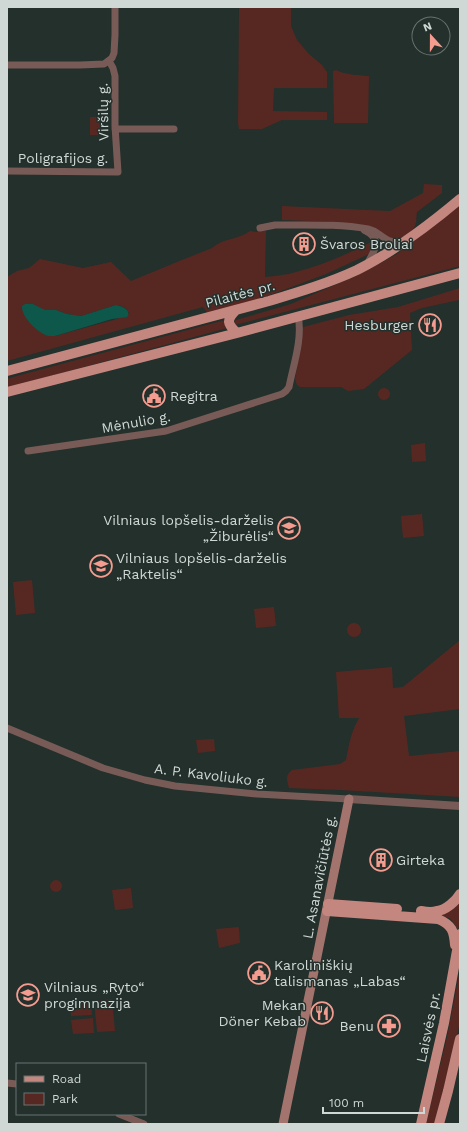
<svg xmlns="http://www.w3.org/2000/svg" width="467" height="1131" font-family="'Work Sans',sans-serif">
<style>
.green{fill:#572822;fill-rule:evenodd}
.water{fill:#0e574b}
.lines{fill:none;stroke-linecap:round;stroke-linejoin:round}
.minor{stroke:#785b56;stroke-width:7}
.tertiary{stroke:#785b56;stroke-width:8}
.secondary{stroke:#a2746d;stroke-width:9}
.primary{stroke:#c3877f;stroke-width:10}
.labels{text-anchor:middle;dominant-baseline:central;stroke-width:3;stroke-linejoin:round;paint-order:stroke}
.street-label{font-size:14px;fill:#d0d8d5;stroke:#23302c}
.poi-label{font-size:14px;fill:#d0d8d5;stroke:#23302c;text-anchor:start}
</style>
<rect width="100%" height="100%" fill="#23302c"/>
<!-- green -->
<path class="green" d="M 239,7 L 291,7 L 291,26 L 297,40 L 309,54 L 322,65 L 327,72 L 327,88 L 274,88 L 273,111 L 327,112 L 327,120 L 282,120 L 262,129 L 239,129 L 238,123 Z
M 336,70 C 346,75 357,75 369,76 L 368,123 L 334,123 L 333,71 Z
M 90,117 L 102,117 L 102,135 L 90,135 Z
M 424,184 L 442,185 L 442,193 L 417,212 C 416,216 417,222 415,226 C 412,232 402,239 395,239 L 338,222 L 282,220 L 282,206 L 390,211 L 423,193 Z
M 460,205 L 460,266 L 235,325 L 234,322 L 236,320 L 291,304 L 358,275 L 397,254 Z
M 266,230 L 265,277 C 275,276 286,275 296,272 C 323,265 348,254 373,241 L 374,244 L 369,254 L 326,274 L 254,301 L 208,313 L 203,307 L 7,361 L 7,277 L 17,271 L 29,268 L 40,259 L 83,268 L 111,262 L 131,281 L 177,262 L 212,248 C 223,238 238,240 250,231 L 256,232 ZM 25,304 L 33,304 L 44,310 L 56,310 L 67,314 L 81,316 L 116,305 C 121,305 127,308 129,313 L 117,319 L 55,336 L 48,336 Z
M 460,288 L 460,305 L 459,300 L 422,308 L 410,313 L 412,350 L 364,389 L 348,391 L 341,387 L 300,387 L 297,385 L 295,379 L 303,327 L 349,315 L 398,307 Z
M 225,320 L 227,328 L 7,388 L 7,379 L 13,377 Z
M378 394a6 6 0 1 1 12 0a6 6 0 1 1-12 0Z
M 425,443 L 426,461 L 412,462 L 411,445 Z
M 422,514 L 424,536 L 403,538 L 401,516 Z
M 32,580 L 35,613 L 16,615 L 13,582 Z
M 274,607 L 276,626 L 256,628 L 254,609 Z
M347 630a7 7 0 1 1 14 0a7 7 0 1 1-14 0Z
M 460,640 L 460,709 L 404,716 L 409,756 L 460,751 L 460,797 L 340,790 L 289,788 C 287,780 285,775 292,770 L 340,764 L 346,760 C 349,744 351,732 359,718 L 339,718 L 336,672 L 392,667 L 393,688 L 403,687 Z
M 214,739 L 215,751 L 198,753 L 196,740 Z
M50 886a6 6 0 1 1 12 0a6 6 0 1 1-12 0Z
M 131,888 L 133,908 L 115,910 L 112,890 Z
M 460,902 L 460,918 L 458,930 L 451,919 L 441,915 L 448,912 Z
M 239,927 L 240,943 L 219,948 L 216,929 Z
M 460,970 L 460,1022 L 446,1084 L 435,1124 L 426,1124 L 447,1037 Z
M 112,999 L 115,1031 L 97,1032 L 94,1001 Z
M 91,1001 L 92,1015 L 71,1016 L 70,1002 Z
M 93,1018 L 94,1033 L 73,1034 L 71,1020 Z"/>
<!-- water -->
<path class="water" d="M 25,304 L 33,304 L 45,310 L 56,310 L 67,314 L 81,316 L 116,305 C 123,306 132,311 127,317 L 112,319 L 55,336 C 53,336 50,336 48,336 C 38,333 21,317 22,306 Z"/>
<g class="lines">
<!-- minor -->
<path class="minor" d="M 7,65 L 80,65 L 104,64 L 112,58 L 114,53 L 115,35 L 115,7
M 115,129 L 174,129
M 7,171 L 118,172 L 115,126 L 115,76 L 113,68 L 109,61
M 260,228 L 275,225 L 284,225 C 312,225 340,224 368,229 C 377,231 379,235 386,239 C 391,243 398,242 404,242
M 364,230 C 383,239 375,250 367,264
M 28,451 L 166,431 L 282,394 L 286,391 L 289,387 C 293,366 303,338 298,316
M 7,728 L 103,768 L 145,780 L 175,786 L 257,794 L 349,799
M 7,1083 L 17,1084
M 119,1114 L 144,1124"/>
<!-- tertiary -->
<path class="tertiary" d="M 349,799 L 460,806"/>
<!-- secondary -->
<path class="secondary" d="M 283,1124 L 349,799"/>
<!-- primary -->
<path class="primary" d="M 236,310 C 226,320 227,324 237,333
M 7,371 L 269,301 C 299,292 329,283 357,270 C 395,251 428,226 460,199
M 7,392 L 237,333 L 460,273
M 328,904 L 397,909
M 327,911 L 438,919 C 452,925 454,931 455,945
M 421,911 C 426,912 432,913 437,911 C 446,910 456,901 460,894
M 421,1124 L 444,1023 L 460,934
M 439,1124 L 448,1091 L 460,1039"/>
</g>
<!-- icons -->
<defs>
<g id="building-ring" transform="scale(1.15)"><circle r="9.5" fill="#23302c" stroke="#f59c90" stroke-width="1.5"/><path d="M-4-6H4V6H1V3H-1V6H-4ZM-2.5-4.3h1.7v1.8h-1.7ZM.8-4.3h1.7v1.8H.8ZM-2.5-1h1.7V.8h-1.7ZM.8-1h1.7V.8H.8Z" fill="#f59c90"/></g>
<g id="restaurant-ring" transform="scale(1.15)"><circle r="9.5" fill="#23302c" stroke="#f59c90" stroke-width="1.5"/><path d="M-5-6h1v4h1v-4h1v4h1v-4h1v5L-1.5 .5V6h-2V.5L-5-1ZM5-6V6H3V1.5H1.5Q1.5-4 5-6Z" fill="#f59c90"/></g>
<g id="civic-ring" transform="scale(1.15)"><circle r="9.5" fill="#23302c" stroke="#f59c90" stroke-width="1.5"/><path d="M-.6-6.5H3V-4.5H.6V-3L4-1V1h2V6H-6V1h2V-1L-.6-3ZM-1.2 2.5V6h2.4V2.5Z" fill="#f59c90"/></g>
<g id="school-ring" transform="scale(1.15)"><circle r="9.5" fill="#23302c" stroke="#f59c90" stroke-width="1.5"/><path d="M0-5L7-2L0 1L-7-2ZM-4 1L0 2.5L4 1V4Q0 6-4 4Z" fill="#f59c90"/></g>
<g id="pharmacy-ring" transform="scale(1.15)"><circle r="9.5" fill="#23302c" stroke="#f59c90" stroke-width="1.5"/><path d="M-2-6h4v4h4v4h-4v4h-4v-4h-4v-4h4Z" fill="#f59c90"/></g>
</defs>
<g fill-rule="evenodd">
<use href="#building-ring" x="304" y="244"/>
<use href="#restaurant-ring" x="430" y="325"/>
<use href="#civic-ring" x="154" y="396"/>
<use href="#school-ring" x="289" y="528"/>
<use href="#school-ring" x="101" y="566"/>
<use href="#building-ring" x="381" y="860"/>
<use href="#civic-ring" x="259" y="973"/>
<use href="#school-ring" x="28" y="995"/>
<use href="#restaurant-ring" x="322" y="1013"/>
<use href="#pharmacy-ring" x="389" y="1026"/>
</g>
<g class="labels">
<!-- street labels -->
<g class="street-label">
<text transform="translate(103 112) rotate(-91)">Viršilų g.</text>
<text x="63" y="158">Poligrafijos g.</text>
<text transform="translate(240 294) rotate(-15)">Pilaitės pr.</text>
<text transform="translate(136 422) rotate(-10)">Mėnulio g.</text>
<text transform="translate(211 775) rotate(7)">A. P. Kavoliuko g.</text>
<text transform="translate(319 877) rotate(-79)">L. Asanavičiūtės g.</text>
<text transform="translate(428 1027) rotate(-78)">Laisvės pr.</text>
</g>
<!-- poi labels -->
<g class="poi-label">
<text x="320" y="244">Švaros Broliai</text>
<text x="414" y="325" text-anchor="end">Hesburger</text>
<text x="170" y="396">Regitra</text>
<text x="274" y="520" text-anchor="end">Vilniaus lopšelis-darželis<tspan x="274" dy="16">„Žiburėlis“</tspan></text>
<text x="116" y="558">Vilniaus lopšelis-darželis<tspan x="116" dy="16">„Raktelis“</tspan></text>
<text x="396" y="860">Girteka</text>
<text x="274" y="965">Karoliniškių<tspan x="274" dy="16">talismanas „Labas“</tspan></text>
<text x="44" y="987">Vilniaus „Ryto“<tspan x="44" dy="16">progimnazija</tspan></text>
<text x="306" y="1005" text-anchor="end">Mekan<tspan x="306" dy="16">Döner Kebab</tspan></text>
<text x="374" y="1026" text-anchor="end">Benu</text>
</g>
</g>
<!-- border -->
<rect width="467" height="1131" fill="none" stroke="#d0d8d5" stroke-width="16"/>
<!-- legend -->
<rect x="16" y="1063" width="130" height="52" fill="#23302c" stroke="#687370"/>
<rect x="24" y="1076" width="20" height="6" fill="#c3877f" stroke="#687370"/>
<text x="52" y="1083" font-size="12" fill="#d0d8d5">Road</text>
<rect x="24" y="1093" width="20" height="12" fill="#572822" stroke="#687370"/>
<text x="52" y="1103" font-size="12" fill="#d0d8d5">Park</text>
<!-- north arrow -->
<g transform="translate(431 36) rotate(339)"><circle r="19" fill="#23302c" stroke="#687370"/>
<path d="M0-3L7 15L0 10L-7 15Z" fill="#f59c90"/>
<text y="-6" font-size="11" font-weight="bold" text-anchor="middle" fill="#d0d8d5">N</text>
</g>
<!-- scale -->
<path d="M323 1107v6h101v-6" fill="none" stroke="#d0d8d5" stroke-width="2"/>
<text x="329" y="1107" font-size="12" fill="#d0d8d5" stroke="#23302c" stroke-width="3" paint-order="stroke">100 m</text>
</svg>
